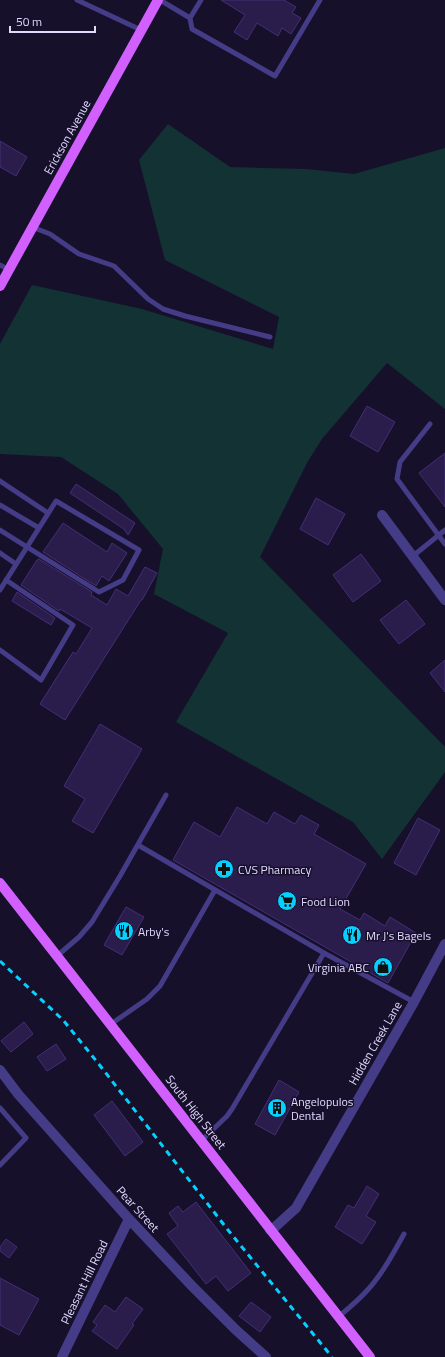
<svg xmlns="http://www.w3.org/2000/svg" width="445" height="1357" font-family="'Titillium Web',sans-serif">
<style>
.green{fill:#133234}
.building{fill:#2a1c4b;stroke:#432f77}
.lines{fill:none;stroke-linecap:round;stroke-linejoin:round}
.service{stroke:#453c88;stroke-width:5}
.minor{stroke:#453c88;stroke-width:10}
.tertiary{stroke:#453c88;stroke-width:10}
.primary{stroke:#d260ff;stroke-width:10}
.rail{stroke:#05d0ff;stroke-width:3;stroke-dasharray:6 5;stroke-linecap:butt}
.labels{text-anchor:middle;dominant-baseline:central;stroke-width:3;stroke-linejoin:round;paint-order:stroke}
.street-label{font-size:12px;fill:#e1d9ff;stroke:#17102a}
.poi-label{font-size:12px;fill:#e1d9ff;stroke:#17102a;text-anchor:start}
</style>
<rect width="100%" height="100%" fill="#17102a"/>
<!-- green -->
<path class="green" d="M 168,124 L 230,167 L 306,169 L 354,174 L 445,148 L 445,409 L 387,363 L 322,439 L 308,461 L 260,557 L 445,747 L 445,772 L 382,859 L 353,822 L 176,722 L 228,633 L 154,594 L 163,549 L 118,494 L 61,457 L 0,454 L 0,344 L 32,285 L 142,309 L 273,349 L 279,317 L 165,260 L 139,160 Z"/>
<!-- building -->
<path class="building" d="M 221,0 L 284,0 L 296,7 L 292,13 L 301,18 L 291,34 L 282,28 L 278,36 L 257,23 L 247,40 L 234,32 L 245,15 Z
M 0,141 L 27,157 L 16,176 L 0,167 Z
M 367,406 L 395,422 L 378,452 L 350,436 Z
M 445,453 L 445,507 L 419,473 Z
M 76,484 L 135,523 L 128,535 L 124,529 L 70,493 Z
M 316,498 L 345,514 L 328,545 L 300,529 Z
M 63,523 L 107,552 L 112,543 L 127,553 L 109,581 L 102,576 L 96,586 L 43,552 Z
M 361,554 L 381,581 L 353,602 L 333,575 Z
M 39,559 L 92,592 L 91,595 L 107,605 L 116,589 L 128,596 L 145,567 L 157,573 L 142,600 L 141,600 L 65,720 L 40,704 L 73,652 L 76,654 L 92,628 L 60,609 L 59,611 L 21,585 L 37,560 Z
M 17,592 L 55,618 L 51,625 L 12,601 Z
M 406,600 L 425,624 L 399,644 L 380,620 Z
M 445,660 L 445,692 L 430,673 Z
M 100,724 L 142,749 L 93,833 L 72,821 L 85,799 L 64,786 Z
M 237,807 L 267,824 L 274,812 L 295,824 L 301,815 L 319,825 L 314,834 L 366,864 L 340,909 L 360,920 L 364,913 L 385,926 L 390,917 L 416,933 L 388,983 L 173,860 L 194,822 L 220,837 Z
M 418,818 L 440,830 L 416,875 L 394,863 Z
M 126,907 L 144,917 L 122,955 L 104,945 Z
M 24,1022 L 33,1034 L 11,1052 L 1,1041 Z
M 56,1044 L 66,1059 L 47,1071 L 37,1057 Z
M 279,1080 L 299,1092 L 275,1135 L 255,1124 Z
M 112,1101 L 143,1142 L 125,1156 L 94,1115 Z
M 367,1186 L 379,1194 L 366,1216 L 376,1222 L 362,1244 L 335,1227 L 348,1205 L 354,1208 Z
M 196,1202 L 251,1273 L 228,1291 L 216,1276 L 206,1284 L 167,1234 L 178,1226 L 169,1213 L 178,1206 L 183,1212 Z
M 6,1239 L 17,1247 L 9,1258 L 0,1251 L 0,1247 Z
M 0,1278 L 39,1299 L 19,1335 L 0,1325 Z
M 126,1297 L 143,1309 L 132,1324 L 134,1325 L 117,1349 L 92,1331 L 97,1325 L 93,1322 L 105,1305 L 115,1312 Z
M 251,1302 L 271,1317 L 260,1332 L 239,1316 Z"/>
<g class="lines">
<!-- service -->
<path class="service" d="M 77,0 L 141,30
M 160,0 L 190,18 L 192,29 L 275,76 L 320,0
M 190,18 L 201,0
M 32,227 L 50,234 L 79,254 L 114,266 L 148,299 L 163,309 L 185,316 L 270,337
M 0,265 L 9,270
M 430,424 L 400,462 L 397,479 L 445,544
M 0,481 L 48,513
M 0,505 L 39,528
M 0,530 L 99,592 L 123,580 L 139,550 L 56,501 L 0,590
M 0,553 L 16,564
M 413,556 L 445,530
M 0,650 L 41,680 L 73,625 L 6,580
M 138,845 L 324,953 L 414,1002
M 57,956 L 79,937 L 92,922 L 120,876 L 166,795
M 111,1024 L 147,999 L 160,986 L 215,890
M 0,1108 L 26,1138 L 0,1165
M 202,1140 L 227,1116 L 232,1109 L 324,953
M 338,1317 C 353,1305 367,1293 378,1277 C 388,1264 396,1248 404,1234"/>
<!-- minor -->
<path class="minor" d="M 382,515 L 445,600
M 270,1230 L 275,1227 L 296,1208 L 414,1002 L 445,944"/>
<!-- tertiary -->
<path class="tertiary" d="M 0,1070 L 18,1094 L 129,1219 L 192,1286 L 236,1330 L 266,1357
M 62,1357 L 129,1219"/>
<!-- primary -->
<path class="primary" d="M 0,286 L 158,0
M 0,883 L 370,1357"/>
<!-- rail -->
<path class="rail" d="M 0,961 L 63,1020 L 98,1063 L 228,1230 L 332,1357"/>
</g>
<!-- icons -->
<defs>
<g id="pharmacy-disc" transform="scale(1)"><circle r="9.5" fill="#05d0ff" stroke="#17102a"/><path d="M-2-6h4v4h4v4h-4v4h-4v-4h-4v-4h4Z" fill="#111"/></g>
<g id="supermarket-disc" transform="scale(1)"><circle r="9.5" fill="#05d0ff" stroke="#17102a"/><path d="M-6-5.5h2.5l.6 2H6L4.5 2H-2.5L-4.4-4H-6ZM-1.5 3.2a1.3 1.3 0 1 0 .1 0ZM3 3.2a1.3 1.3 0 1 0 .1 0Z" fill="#111"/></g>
<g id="restaurant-disc" transform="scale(1)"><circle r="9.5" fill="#05d0ff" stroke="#17102a"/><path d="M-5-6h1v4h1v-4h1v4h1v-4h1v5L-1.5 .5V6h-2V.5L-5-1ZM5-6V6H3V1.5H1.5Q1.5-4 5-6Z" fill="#111"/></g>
<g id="shop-disc" transform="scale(1)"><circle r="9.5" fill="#05d0ff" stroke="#17102a"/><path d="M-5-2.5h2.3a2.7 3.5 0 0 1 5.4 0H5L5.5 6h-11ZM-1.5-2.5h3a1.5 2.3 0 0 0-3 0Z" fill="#111"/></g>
<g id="building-disc" transform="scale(1)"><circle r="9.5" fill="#05d0ff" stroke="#17102a"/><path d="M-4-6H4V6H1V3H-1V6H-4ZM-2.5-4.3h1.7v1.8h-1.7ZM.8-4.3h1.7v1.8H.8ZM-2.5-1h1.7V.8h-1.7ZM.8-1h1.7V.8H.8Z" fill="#111"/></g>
</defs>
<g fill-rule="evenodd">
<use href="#pharmacy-disc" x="224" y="869"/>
<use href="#supermarket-disc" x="287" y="901"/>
<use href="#restaurant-disc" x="124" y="931"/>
<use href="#restaurant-disc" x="352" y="935"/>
<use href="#shop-disc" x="383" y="967"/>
<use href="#building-disc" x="277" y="1108"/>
</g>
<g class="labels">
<!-- street labels -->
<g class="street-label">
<text transform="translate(67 137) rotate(-61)">Erickson Avenue</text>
<text transform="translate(375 1043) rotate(-60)">Hidden Creek Lane</text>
<text transform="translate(196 1112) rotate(52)">South High Street</text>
<text transform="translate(138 1209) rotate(48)">Pear Street</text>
<text transform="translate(84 1282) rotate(-64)">Pleasant Hill Road</text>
</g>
<!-- poi labels -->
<g class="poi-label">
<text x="238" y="869">CVS Pharmacy</text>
<text x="301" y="901">Food Lion</text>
<text x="138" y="931">Arby's</text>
<text x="366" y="935">Mr J's Bagels</text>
<text x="369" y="967" text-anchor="end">Virginia ABC</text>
<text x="291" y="1101">Angelopulos<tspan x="291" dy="14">Dental</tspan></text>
</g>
</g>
<!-- scale -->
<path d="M10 26v6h85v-6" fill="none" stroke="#e1d9ff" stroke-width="2"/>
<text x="16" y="26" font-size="12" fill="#e1d9ff" stroke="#17102a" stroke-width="3" paint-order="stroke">50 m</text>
</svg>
